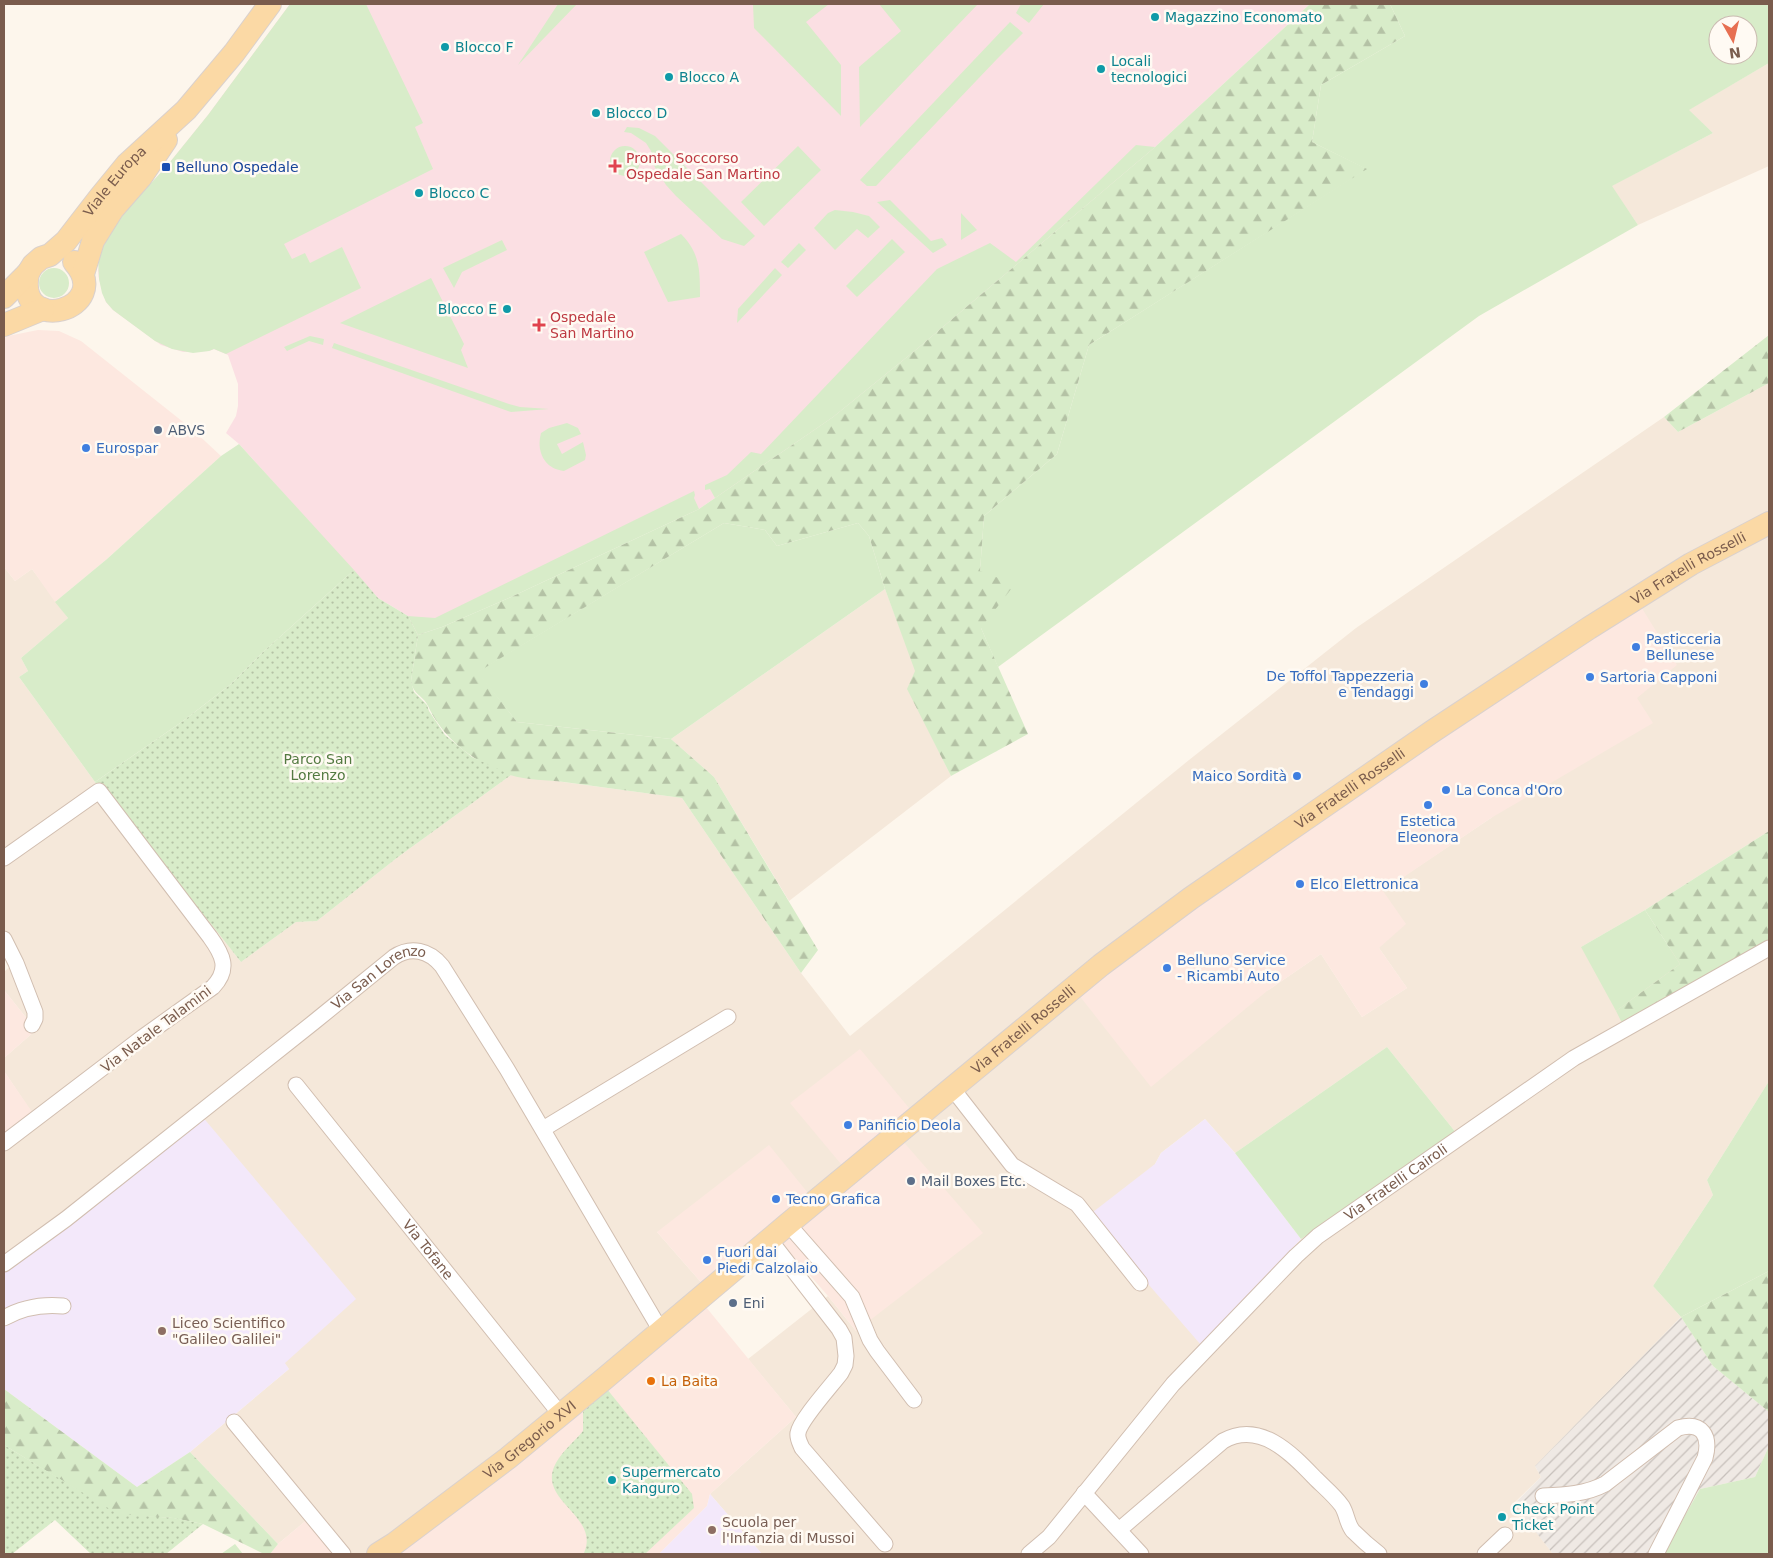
<svg xmlns="http://www.w3.org/2000/svg" width="1773" height="1558" font-family="'DejaVu Sans',sans-serif">
<style>
.residential{fill:#f5e8da;fill-rule:evenodd}
.commercial{fill:#fde8e0}
.industrial{fill:url(#industrial-furrows)}
.education{fill:#f3e8fa}
.medical{fill:#fbdfe3}
.green{fill:#d8ecc9;fill-rule:evenodd}
.forest{fill:url(#forest-firs)}
.park{fill:url(#park-dots)}
.lines{fill:none;stroke-linecap:round;stroke-linejoin:round}
.street-casing{stroke:#d1beb0;stroke-width:17}
.primary-casing{stroke:#dad1cd;stroke-width:24}
.street{stroke:#fff;stroke-width:15}
.primary{stroke:#fbd9a5;stroke-width:22}
.culture-dot{fill:#0f9aa8;stroke:#fffaf3;stroke-width:2}
.health-dot{fill:#e0444e;stroke:#fffaf3;stroke-width:2}
.transit-dot{fill:#1a4fb4;stroke:#fffaf3;stroke-width:2}
.service-dot{fill:#5c6f8a;stroke:#fffaf3;stroke-width:2}
.shop-dot{fill:#3f7fe0;stroke:#fffaf3;stroke-width:2}
.education-dot{fill:#8d6e63;stroke:#fffaf3;stroke-width:2}
.food-dot{fill:#e8710a;stroke:#fffaf3;stroke-width:2}
.labels{text-anchor:middle;dominant-baseline:central;stroke-width:5;stroke-linejoin:round;paint-order:stroke}
.culture-label{font-size:14px;fill:#0d838f;stroke:#fffaf3;text-anchor:start}
.health-label{font-size:14px;fill:#be3a42;stroke:#fffaf3;text-anchor:start}
.transit-label{font-size:14px;fill:#164399;stroke:#fffaf3;text-anchor:start}
.street-label{font-size:14px;fill:#7a5c4d;stroke:#fffaf3}
.service-label{font-size:14px;fill:#4e5e75;stroke:#fffaf3;text-anchor:start}
.shop-label{font-size:14px;fill:#366cbe;stroke:#fffaf3;text-anchor:start}
.park-label{font-size:14px;fill:#537a41;stroke:#fffaf3}
.education-label{font-size:14px;fill:#785e54;stroke:#fffaf3;text-anchor:start}
.food-label{font-size:14px;fill:#c56008;stroke:#fffaf3;text-anchor:start}
</style>
<defs>
<pattern id="industrial-furrows" width="10" height="10" patternUnits="userSpaceOnUse" patternTransform="scale(1.25)"><rect width="10" height="10" fill="#efe9e4"/><path d="M-1 1l2-2M0 10L10 0M9 11l2-2" fill="none" stroke="#c7c0bb"/></pattern>
<pattern id="forest-firs" width="22" height="20" patternUnits="userSpaceOnUse" patternTransform="scale(1.25)"><rect width="22" height="20" fill="#d8ecc9"/><path d="M5 1l3.5 6h-7zM16 11l3.5 6h-7z" fill="#b4c2a5"/></pattern>
<pattern id="park-dots" width="8" height="8" patternUnits="userSpaceOnUse" patternTransform="scale(1.25)"><rect width="8" height="8" fill="#d8ecc9"/><path d="M2 2h.1M6 6h.1" fill="none" stroke="#b4c2a5" stroke-width="1.8" stroke-linecap="round"/></pattern>
</defs>
<rect width="100%" height="100%" fill="#fdf6ec"/>
<!-- residential -->
<path class="residential" d="M 1769,63 L 1769,166 L 1638,225 L 1611,186 L 1713,133 L 1688,110 Z
M 1769,383 L 1769,831 L 1645,910 L 1581,947 L 1769,949 L 1769,1081 L 1707,1180 L 1713,1195 L 1653,1286 L 1681,1317 L 1535,1466 L 1541,1477 L 1514,1503 L 1553,1554 L 762,1554 L 710,1494 L 796,1417 L 748,1359 L 828,1296 L 856,1331 L 846,1170 L 812,1198 L 657,1232 L 706,1288 L 380,1554 L 347,1554 L 315,1513 L 278,1544 L 190,1452 L 289,1369 L 285,1364 L 4,1267 L 4,1148 L 38,1122 L 4,1071 L 4,1058 L 36,1030 L 4,990 L 4,972 L 19,958 L 4,936 L 4,567 L 15,581 L 32,569 L 68,618 L 21,658 L 28,671 L 19,677 L 95,782 L 99,791 L 211,924 L 241,962 L 296,922 L 317,921 L 398,857 L 511,775 L 682,798 L 801,973 L 850,1036 L 1189,760 L 1356,628 L 1664,417 L 1678,432 ZM 1636,598 L 1636,698 L 1491,818 L 1382,891 L 1379,948 L 1407,988 L 1362,1017 L 1321,954 L 1267,991 ZM 1387,1047 L 1457,1134 L 1301,1239 L 1201,1345 L 1155,1164 L 1161,1153 L 1205,1119 L 1235,1153 Z
M 885,589 L 916,671 L 908,689 L 951,776 L 789,901 L 714,777 L 671,739 Z"/>
<!-- commercial -->
<path class="commercial" d="M 38,330 L 59,331 L 81,341 L 192,429 L 221,456 L 107,559 L 55,602 L 32,569 L 15,581 L 4,567 L 4,338 L 8,336 Z
M 1635,597 L 1677,665 L 1637,698 L 1653,723 L 1491,818 L 1383,891 L 1406,924 L 1379,948 L 1407,988 L 1362,1017 L 1321,954 L 1267,991 L 1151,1087 L 1075,990 Z
M 4,990 L 36,1030 L 4,1058 Z
M 860,1049 L 914,1114 L 894,1131 L 983,1233 L 856,1331 L 828,1296 L 772,1232 L 706,1288 L 657,1232 L 769,1145 L 812,1198 L 846,1170 L 790,1103 Z
M 4,1071 L 39,1122 L 4,1148 Z
M 697,1296 L 796,1417 L 710,1494 L 707,1506 L 659,1554 L 380,1554 Z
M 315,1513 L 347,1554 L 270,1554 L 278,1544 Z"/>
<!-- industrial -->
<path class="industrial" d="M 1681,1317 L 1713,1366 L 1769,1412 L 1769,1446 L 1755,1477 L 1700,1489 L 1663,1554 L 1553,1554 L 1514,1504 L 1541,1477 L 1535,1466 Z"/>
<!-- education -->
<path class="education" d="M 201,1115 L 356,1299 L 285,1363 L 289,1369 L 190,1452 L 137,1487 L 4,1389 L 4,1267 Z
M 1205,1119 L 1235,1153 L 1301,1239 L 1201,1345 L 1136,1270 L 1093,1212 L 1155,1164 L 1161,1153 Z
M 710,1494 L 762,1554 L 659,1554 L 707,1506 Z"/>
<!-- medical -->
<path class="medical" d="M 290,4 L 1310,4 L 1155,147 L 918,348 L 833,417 L 699,509 L 418,635 L 408,616 L 378,598 L 239,444 L 226,433 L 236,416 L 238,406 L 238,384 L 228,355 L 214,349 L 209,351 L 183,352 L 161,345 L 113,310 L 106,302 L 99,279 L 98,270 L 116,221 L 166,167 L 208,115 Z"/>
<!-- green -->
<path class="green" d="M 290,4 L 366,4 L 423,123 L 415,127 L 433,169 L 284,244 L 292,259 L 305,253 L 310,263 L 342,247 L 361,288 L 226,354 L 214,349 L 209,351 L 193,353 L 172,349 L 155,341 L 113,310 L 106,302 L 102,293 L 99,279 L 98,257 L 116,221 L 166,167 L 208,115 Z
M 558,4 L 577,4 L 518,65 Z
M 753,4 L 829,4 L 806,22 L 841,65 L 841,116 L 754,28 Z
M 879,4 L 978,4 L 860,127 L 859,67 L 901,31 Z
M 1021,4 L 1044,4 L 1029,23 L 1016,13 Z
M 1390,4 L 1769,4 L 1769,63 L 1689,110 L 1713,133 L 1612,186 L 1638,225 L 1479,316 L 998,667 L 981,628 L 980,571 L 984,516 L 1057,454 L 1089,345 L 1366,169 L 1312,142 L 1321,85 L 1405,36 ZM 1718,25 L 1748,25 L 1748,55 L 1718,55 Z
M 1010,22 L 1023,33 L 997,59 L 876,186 L 867,186 L 860,180 Z
M 627,127 L 639,128 L 655,136 L 755,236 L 744,246 L 722,239 L 676,196 L 666,185 L 653,164 L 651,151 L 646,143 L 631,133 L 624,132 Z
M 1136,145 L 1155,147 L 918,348 L 833,417 L 715,498 L 710,489 L 705,490 L 705,485 L 727,475 L 751,452 L 761,454 L 937,269 L 990,243 L 1016,262 Z
M610 161a15 15 0 1 1 30 0a15 15 0 1 1-30 0Z
M 798,146 L 821,170 L 764,226 L 741,202 Z
M 890,200 L 931,241 L 942,238 L 947,245 L 933,253 L 877,202 Z
M 835,210 L 853,212 L 869,216 L 880,227 L 868,238 L 857,229 L 835,250 L 814,228 L 828,213 Z
M 961,213 L 977,230 L 961,240 Z
M 681,234 C 700,253 700,270 700,297 L 668,302 L 644,252 Z
M 892,239 L 905,252 L 857,297 L 846,286 Z
M 502,240 L 507,250 L 462,272 L 454,288 L 443,268 Z
M 799,243 L 806,250 L 788,268 L 781,262 Z
M 775,268 L 782,275 L 737,323 L 738,309 Z
M39 283a15 15 0 1 1 30 0a15 15 0 1 1-30 0Z
M 431,278 L 464,344 L 461,350 L 468,368 L 340,323 Z
M 310,336 L 324,339 L 323,345 L 309,341 L 287,351 L 284,347 Z
M 334,343 L 509,404 L 520,407 L 549,409 L 511,412 L 332,348 Z
M 567,423 L 578,428 L 581,434 L 557,444 L 562,454 L 583,442 L 586,455 L 585,460 L 564,471 C 544,469 536,451 541,433 L 549,428 Z
M 239,444 L 354,570 L 262,653 L 231,684 L 183,721 L 95,782 L 19,677 L 28,671 L 21,658 L 68,618 L 55,602 L 107,559 L 221,456 Z
M 694,491 L 695,495 L 694,498 L 699,509 L 511,597 L 442,627 L 418,635 L 408,616 L 435,618 Z
M 724,523 L 765,530 L 777,546 L 858,523 L 869,536 L 885,589 L 671,739 L 517,722 L 477,672 Z
M 1645,910 L 1680,964 L 1616,1011 L 1581,947 Z
M 1387,1047 L 1457,1134 L 1301,1239 L 1235,1153 Z
M 1769,1081 L 1769,1271 L 1681,1317 L 1653,1286 L 1713,1195 L 1707,1180 Z
M 1769,1446 L 1769,1554 L 1663,1554 L 1700,1489 L 1755,1477 Z
M 235,1544 L 243,1554 L 221,1554 Z"/>
<!-- forest -->
<path class="forest" d="M 1310,4 L 1390,4 L 1405,36 L 1321,85 L 1312,142 L 1367,169 L 1089,345 L 1057,454 L 984,516 L 980,571 L 1015,584 L 981,628 L 1028,734 L 951,776 L 907,689 L 915,671 L 885,589 L 869,536 L 858,523 L 777,546 L 765,530 L 724,523 L 478,672 L 517,722 L 671,739 L 714,777 L 818,950 L 801,973 L 682,798 C 642,793 603,787 564,782 C 547,780 527,780 510,775 C 476,764 443,739 428,706 C 423,695 413,695 411,681 L 418,635 L 442,627 L 511,597 L 699,509 L 833,417 L 918,348 L 1155,147 Z
M 1769,335 L 1769,383 L 1678,432 L 1664,417 Z
M 1769,831 L 1769,949 L 1624,1027 L 1616,1011 L 1680,964 L 1645,910 Z
M 1769,1271 L 1769,1412 L 1713,1366 L 1681,1317 Z
M 4,1389 L 137,1487 L 190,1452 L 278,1544 L 270,1554 L 264,1554 L 203,1524 L 173,1518 L 118,1515 L 4,1445 Z"/>
<!-- park -->
<path class="park" d="M 354,570 L 378,598 L 408,616 L 418,635 L 411,681 L 414,692 L 427,705 L 429,711 L 445,735 L 472,757 L 511,775 L 398,857 L 317,921 L 296,922 L 241,962 L 211,924 L 99,791 L 95,782 L 183,721 L 231,684 L 262,653 Z
M 598,1378 L 692,1494 L 694,1508 L 645,1554 L 585,1554 L 584,1553 C 600,1516 540,1502 554,1467 C 559,1454 574,1442 583,1431 L 583,1390 Z
M 4,1445 L 118,1514 L 174,1518 L 203,1524 L 166,1554 L 91,1554 L 55,1520 L 12,1554 L 4,1554 Z"/>
<g class="lines">
<!-- street casing -->
<g class="street-casing">
<g id="street">
<path d="M 4,858 L 99,791 L 210,937 C 223,955 230,969 213,987 L 143,1037 L 4,1143"/>
<path d="M 4,939 L 16,963 L 35,1012 L 35,1019 L 32,1025"/>
<path id="s1" d="M 296,1085 L 561,1415"/>
<path d="M 952,1088 L 1012,1165 L 1077,1204 L 1140,1283"/>
<path d="M 543,1129 L 728,1017"/>
<path d="M 788,1224 L 852,1297 L 870,1340 L 877,1351 L 914,1400"/>
<path d="M 770,1240 L 839,1329 L 844,1338 L 846,1356 L 845,1365 L 841,1373 C 832,1385 800,1420 798,1433 C 797,1438 800,1443 802,1448 L 885,1544"/>
<path id="s2" d="M 4,1264 L 66,1219 L 314,1022 L 394,957 C 411,946 429,950 442,966 L 507,1069 L 661,1331"/>
<path d="M 4,1318 C 23,1307 41,1304 63,1306"/>
<path d="M 234,1422 L 343,1554"/>
<path d="M 1084,1493 L 1141,1554"/>
<path d="M 1543,1496 C 1565,1495 1586,1494 1605,1484 L 1678,1428 C 1702,1421 1711,1436 1705,1458 L 1656,1554"/>
<path d="M 1119,1530 L 1223,1441 C 1260,1420 1292,1454 1315,1478 C 1324,1487 1335,1496 1342,1506 C 1347,1514 1347,1524 1353,1531 C 1361,1539 1370,1547 1379,1554"/>
<path id="s3" d="M 1029,1554 L 1049,1537 L 1173,1384 L 1296,1256 L 1318,1236 L 1574,1058 L 1769,948"/>
<path d="M 1485,1554 L 1505,1535"/>
</g>
</g>
<!-- primary casing -->
<g class="primary-casing">
<g id="primary">
<path d="M 28,273 C 15,338 116,309 74,262"/>
<path d="M 83,274 L 93,241 L 113,209 L 141,177 L 166,140"/>
<path id="s4" d="M 4,297 L 28,273 L 33,265 L 41,258 L 50,255 L 66,241 L 100,197 L 127,164 L 186,110 L 234,53 L 270,4"/>
<path d="M 4,325 L 43,309"/>
<path id="s5" d="M 378,1554 L 394,1544 L 508,1458 L 604,1379 L 788,1224 L 1101,965 L 1191,898 L 1433,731 L 1589,628 L 1691,564 L 1769,523"/>
</g>
</g>
<!-- street -->
<use href="#street" class="street"/>
<!-- primary -->
<use href="#primary" class="primary"/>
</g>
<!-- markers -->
<g class="culture-dot">
<circle cx="1155" cy="17" r="5"/>
<circle cx="445" cy="47" r="5"/>
<circle cx="1101" cy="69" r="5"/>
<circle cx="669" cy="77" r="5"/>
<circle cx="596" cy="113" r="5"/>
<circle cx="419" cy="193" r="5"/>
<circle cx="507" cy="309" r="5"/>
<circle cx="612" cy="1480" r="5"/>
<circle cx="1502" cy="1517" r="5"/>
</g>
<g class="health-dot">
<path d="M612.5 158.5h5v5h5v5h-5v5h-5v-5h-5v-5h5z"/>
<path d="M536.5 317.5h5v5h5v5h-5v5h-5v-5h-5v-5h5z"/>
</g>
<rect class="transit-dot" x="161" y="162" width="10" height="10" rx="2.5"/>
<g class="service-dot">
<circle cx="158" cy="430" r="5"/>
<circle cx="911" cy="1181" r="5"/>
<circle cx="733" cy="1303" r="5"/>
</g>
<g class="shop-dot">
<circle cx="86" cy="448" r="5"/>
<circle cx="1636" cy="647" r="5"/>
<circle cx="1590" cy="677" r="5"/>
<circle cx="1424" cy="684" r="5"/>
<circle cx="1297" cy="776" r="5"/>
<circle cx="1446" cy="790" r="5"/>
<circle cx="1428" cy="805" r="5"/>
<circle cx="1300" cy="884" r="5"/>
<circle cx="1167" cy="968" r="5"/>
<circle cx="848" cy="1125" r="5"/>
<circle cx="776" cy="1199" r="5"/>
<circle cx="707" cy="1260" r="5"/>
</g>
<g class="education-dot">
<circle cx="162" cy="1331" r="5"/>
<circle cx="712" cy="1530" r="5"/>
</g>
<circle class="food-dot" cx="651" cy="1381" r="5"/>
<g class="labels">
<!-- culture labels -->
<g class="culture-label">
<text x="1165" y="17">Magazzino Economato</text>
<text x="455" y="47">Blocco F</text>
<text x="1111" y="61">Locali<tspan x="1111" dy="16">tecnologici</tspan></text>
<text x="679" y="77">Blocco A</text>
<text x="606" y="113">Blocco D</text>
<text x="429" y="193">Blocco C</text>
<text x="497" y="309" text-anchor="end">Blocco E</text>
<text x="622" y="1472">Supermercato<tspan x="622" dy="16">Kanguro</tspan></text>
<text x="1512" y="1509">Check Point<tspan x="1512" dy="16">Ticket</tspan></text>
</g>
<!-- health labels -->
<g class="health-label">
<text x="626" y="158">Pronto Soccorso<tspan x="626" dy="16">Ospedale San Martino</tspan></text>
<text x="550" y="317">Ospedale<tspan x="550" dy="16">San Martino</tspan></text>
</g>
<!-- transit labels -->
<g class="transit-label">
<text x="176" y="167">Belluno Ospedale</text>
</g>
<!-- street labels -->
<g class="street-label">
<text stroke="none"><textPath href="#s4" startOffset="162">Viale Europa</textPath></text>
<text stroke="none"><textPath href="#s5" startOffset="1642">Via Fratelli Rosselli</textPath></text>
<text stroke="none"><textPath href="#s5" startOffset="1238">Via Fratelli Rosselli</textPath></text>
<text stroke="none"><textPath href="#s2" startOffset="474">Via San Lorenzo</textPath></text>
<text transform="translate(156 1029) rotate(-37)">Via Natale Talamini</text>
<text stroke="none"><textPath href="#s5" startOffset="832">Via Fratelli Rosselli</textPath></text>
<text stroke="none"><textPath href="#s3" startOffset="525">Via Fratelli Cairoli</textPath></text>
<text stroke="none"><textPath href="#s1" startOffset="211">Via Tofane</textPath></text>
<text stroke="none"><textPath href="#s5" startOffset="190">Via Gregorio XVI</textPath></text>
</g>
<!-- service labels -->
<g class="service-label">
<text x="168" y="430">ABVS</text>
<text x="921" y="1181">Mail Boxes Etc.</text>
<text x="743" y="1303">Eni</text>
</g>
<!-- shop labels -->
<g class="shop-label">
<text x="96" y="448">Eurospar</text>
<text x="1646" y="639">Pasticceria<tspan x="1646" dy="16">Bellunese</tspan></text>
<text x="1414" y="676" text-anchor="end">De Toffol Tappezzeria<tspan x="1414" dy="16">e Tendaggi</tspan></text>
<text x="1600" y="677">Sartoria Capponi</text>
<text x="1287" y="776" text-anchor="end">Maico Sordità</text>
<text x="1456" y="790">La Conca d'Oro</text>
<text x="1428" y="821" text-anchor="middle">Estetica<tspan x="1428" dy="16">Eleonora</tspan></text>
<text x="1310" y="884">Elco Elettronica</text>
<text x="1177" y="960">Belluno Service<tspan x="1177" dy="16">- Ricambi Auto</tspan></text>
<text x="858" y="1125">Panificio Deola</text>
<text x="786" y="1199">Tecno Grafica</text>
<text x="717" y="1252">Fuori dai<tspan x="717" dy="16">Piedi Calzolaio</tspan></text>
</g>
<!-- park labels -->
<g class="park-label">
<text x="318" y="759">Parco San<tspan x="318" dy="16">Lorenzo</tspan></text>
</g>
<!-- education labels -->
<g class="education-label">
<text x="172" y="1323">Liceo Scientifico<tspan x="172" dy="16">"Galileo Galilei"</tspan></text>
<text x="722" y="1522">Scuola per<tspan x="722" dy="16">l'Infanzia di Mussoi</tspan></text>
</g>
<!-- food labels -->
<g class="food-label">
<text x="661" y="1381">La Baita</text>
</g>
</g>
<!-- border -->
<rect width="1773" height="1558" fill="none" stroke="#7a5c4d" stroke-width="10"/>
<!-- north arrow -->
<g transform="translate(1733 40) rotate(172)"><circle r="24" fill="#fffaf3" stroke="#cabbb1"/>
<path d="M0-4L9 19L0 12L-9 19Z" fill="#e76f51"/>
<text y="-8" font-size="14" font-weight="bold" text-anchor="middle" fill="#7a5c4d">N</text>
</g>
</svg>
